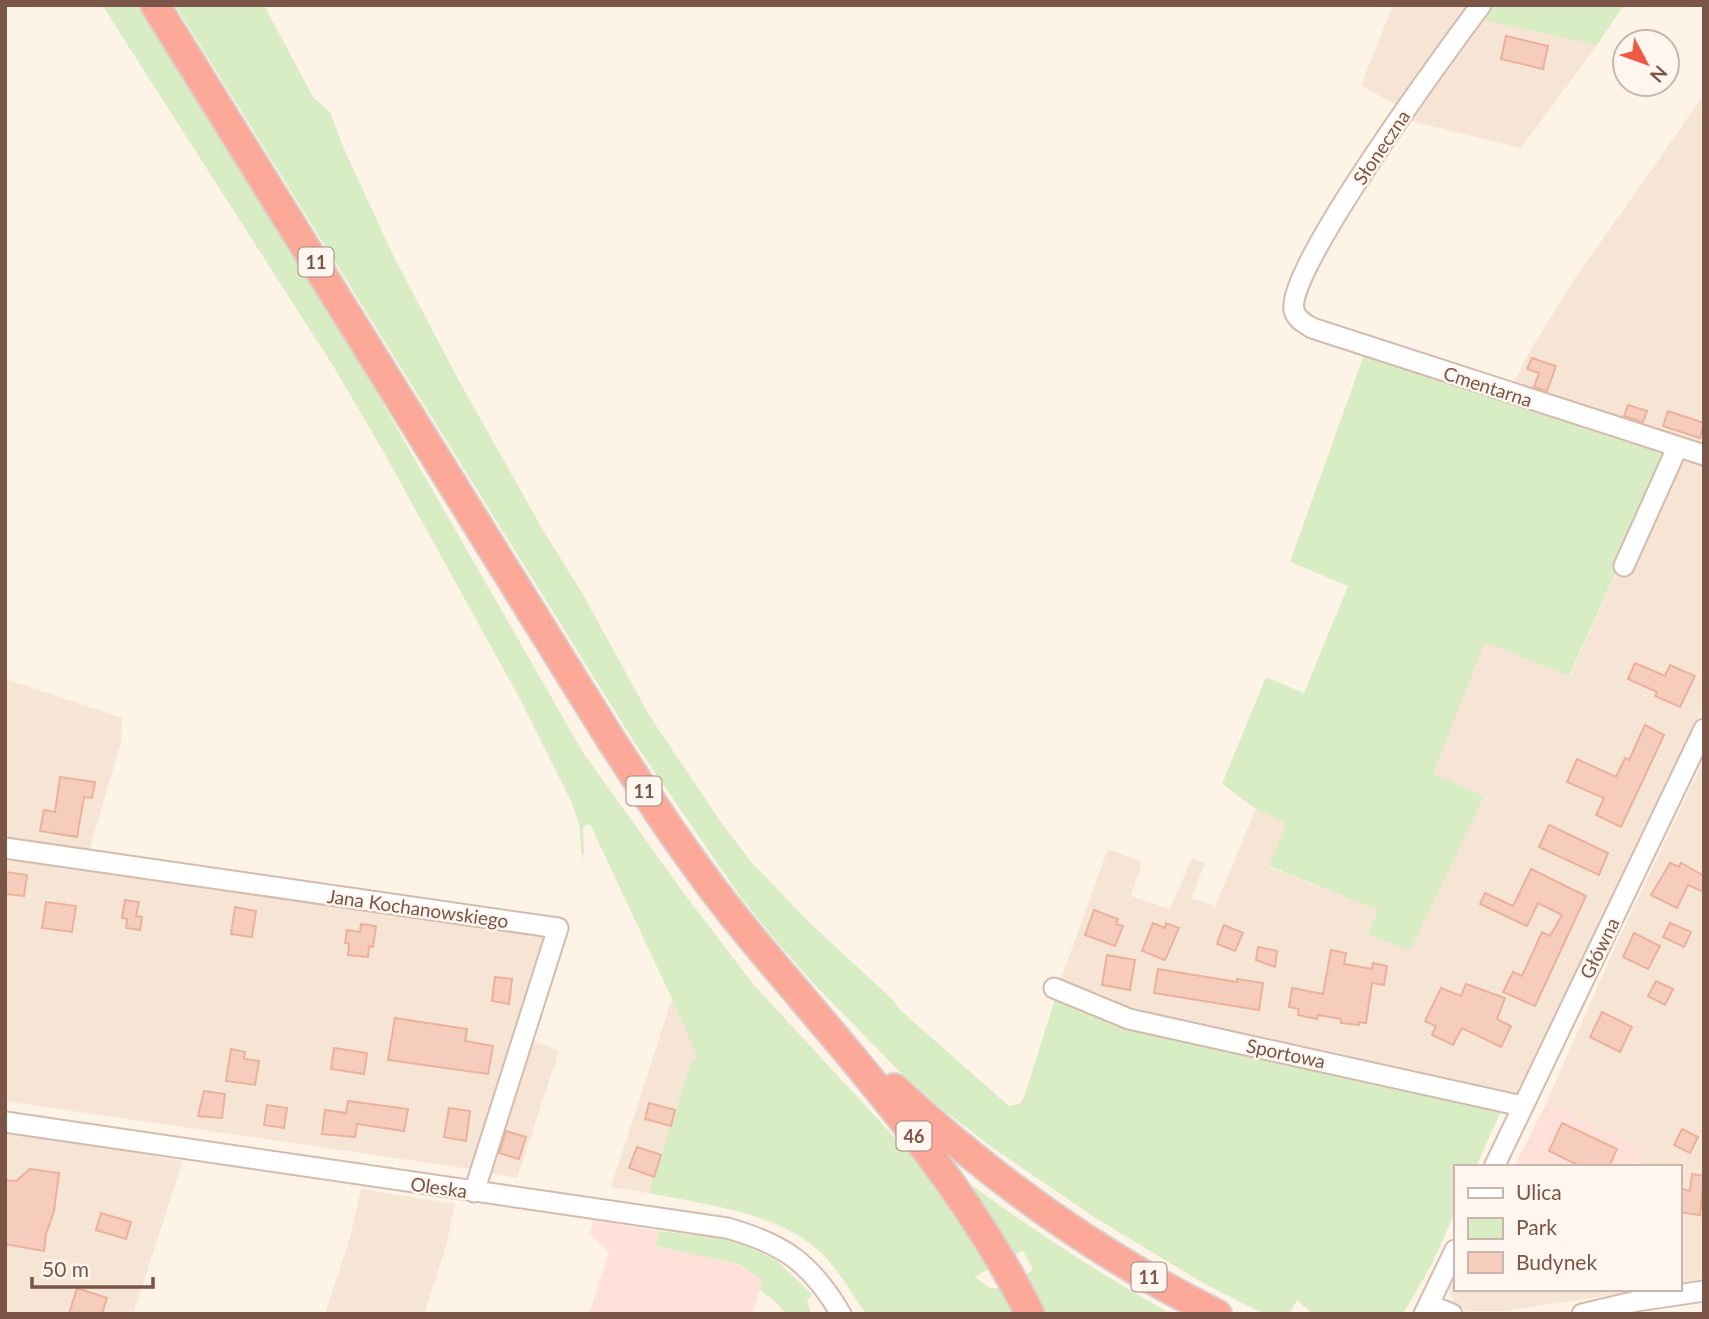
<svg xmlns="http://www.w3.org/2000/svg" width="1709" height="1319" font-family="Lato,sans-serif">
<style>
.residential{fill:#f6e4d4}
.commercial{fill:#ffe1da}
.green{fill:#d8edc3}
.building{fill:#f6cdbc;stroke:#eab19b;stroke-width:2}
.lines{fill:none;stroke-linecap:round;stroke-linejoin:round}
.minor-casing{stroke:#d4bbae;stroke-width:23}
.highway-casing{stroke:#dacfcc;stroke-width:32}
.minor{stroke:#fff;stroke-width:19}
.highway{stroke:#fca999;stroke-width:28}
.labels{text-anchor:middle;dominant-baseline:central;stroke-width:5;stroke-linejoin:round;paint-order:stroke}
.shield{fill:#fff7ef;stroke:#a2867a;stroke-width:2}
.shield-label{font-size:18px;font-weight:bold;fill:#7a5548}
.street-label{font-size:19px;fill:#7a5548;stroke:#fff7ef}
</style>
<rect width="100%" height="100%" fill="#fef3e7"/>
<!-- residential -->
<path class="residential" d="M 1393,5 L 1475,5 L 1400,107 L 1361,85 Z
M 1479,19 L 1597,45 L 1521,148 L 1410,121 Z
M 1704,95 L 1704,705 L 1517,1096 L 1127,1012 L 1059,984 L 1108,849 L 1142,862 L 1131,896 L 1170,909 L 1192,858 L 1205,863 L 1191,898 L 1215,906 L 1256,809 L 1287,823 L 1269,867 L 1378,910 L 1484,796 L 1433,774 L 1485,641 L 1570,676 L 1670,453 L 1505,400 L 1531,349 L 1574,280 Z
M 5,679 L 122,718 L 121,742 L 89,851 L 5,839 Z
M 1704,759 L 1704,1281 L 1679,1285 L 1679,1167 L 1637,1167 L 1645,1149 L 1547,1101 L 1620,936 Z
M 5,855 L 547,934 L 471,1169 L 5,1101 Z
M 672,999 L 697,1057 L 690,1065 L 649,1193 L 611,1187 Z
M 530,1039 L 559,1051 L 517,1178 L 485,1172 Z
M 5,1130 L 183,1161 L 133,1314 L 5,1314 Z
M 361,1189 L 455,1204 L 446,1246 L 424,1314 L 325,1314 L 350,1238 Z
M 1455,1273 L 1455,1289 L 1649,1289 L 1505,1311 L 1468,1311 L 1454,1302 L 1449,1291 Z"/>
<!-- commercial -->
<path class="commercial" d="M 1547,1101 L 1645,1149 L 1637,1167 L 1523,1167 L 1516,1163 Z
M 593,1220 L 659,1231 L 656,1246 L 738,1264 L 763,1279 L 752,1314 L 589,1314 L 609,1252 L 590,1234 Z"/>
<!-- green -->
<path class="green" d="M 102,5 L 139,5 L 320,294 L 584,754 L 680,888 L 753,984 L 934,1180 L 994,1266 L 975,1277 L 990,1288 L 1001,1288 L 1019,1314 L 866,1314 C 851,1292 837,1267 817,1249 C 773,1211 705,1205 649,1193 L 690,1065 L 697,1057 L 672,999 L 590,824 L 583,827 L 584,851 L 582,860 L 579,823 L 571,801 L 520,699 L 383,451 L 335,369 Z
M 175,5 L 264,5 L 313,97 L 330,112 L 344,149 L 393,255 L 458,379 L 543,530 L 585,598 L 649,715 L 720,821 L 752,863 L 812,925 L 892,999 L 900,1010 L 1009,1106 L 1020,1104 L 1024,1097 L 1057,993 L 1501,1111 L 1476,1167 L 1455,1167 L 1455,1213 L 1432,1264 L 1403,1314 L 1313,1314 L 1297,1300 L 1289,1314 L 1264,1314 L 1203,1283 L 1094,1217 L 993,1148 L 941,1108 L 899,1071 L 812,982 L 777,942 L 742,899 L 636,745 Z
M 1489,5 L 1624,5 L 1597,45 L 1479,19 Z
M 1364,355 L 1670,453 L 1569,676 L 1485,642 L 1433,774 L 1484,796 L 1410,951 L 1368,934 L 1378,910 L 1269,866 L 1286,823 L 1256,809 L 1222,784 L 1266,677 L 1304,693 L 1348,586 L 1290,562 Z
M 958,1175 C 1026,1226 1097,1272 1171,1314 L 1041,1314 L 1023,1277 L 1033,1269 L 1023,1251 L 1012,1256 Z
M 659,1231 L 735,1240 L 776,1260 L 813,1295 L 807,1300 L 811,1314 L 786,1314 L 777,1303 L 760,1290 L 762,1279 L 738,1264 L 656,1246 Z"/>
<!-- building -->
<path class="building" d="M 1506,36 L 1548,46 L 1543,69 L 1501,59 Z
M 1532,358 L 1556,366 L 1547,391 L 1534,387 L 1539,373 L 1527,369 Z
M 1628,405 L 1647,411 L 1643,422 L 1624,416 Z
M 1668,411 L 1704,423 L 1700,438 L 1663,426 Z
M 1635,663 L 1665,676 L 1670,665 L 1695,676 L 1680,707 L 1655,696 L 1657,692 L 1628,679 Z
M 1645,725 L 1664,735 L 1621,827 L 1596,815 L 1604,798 L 1567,782 L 1577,759 L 1616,777 L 1625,758 L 1629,760 Z
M 60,777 L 95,782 L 92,798 L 84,797 L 77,837 L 40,831 L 44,810 L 55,812 Z
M 1549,825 L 1608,853 L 1599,875 L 1539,847 Z
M 1670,863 L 1679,867 L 1681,863 L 1704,876 L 1704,892 L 1688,885 L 1677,908 L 1651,895 Z
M 1531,869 L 1586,896 L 1535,1006 L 1503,992 L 1513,972 L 1522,976 L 1542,932 L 1550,936 L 1562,915 L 1538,903 L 1527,926 L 1480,904 L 1485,893 L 1513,906 Z
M 5,872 L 27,875 L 24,896 L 5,894 Z
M 125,900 L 139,902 L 136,916 L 142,917 L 140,930 L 126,928 L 127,919 L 122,918 Z
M 46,902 L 76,906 L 72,932 L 42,928 Z
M 235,907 L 256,911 L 252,937 L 231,934 Z
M 1094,910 L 1118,919 L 1116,924 L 1123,926 L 1115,946 L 1085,935 Z
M 1153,923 L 1165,928 L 1166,923 L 1179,928 L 1165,960 L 1142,951 Z
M 1670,923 L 1691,932 L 1684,947 L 1663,937 Z
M 361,924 L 376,926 L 373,947 L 369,946 L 368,957 L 348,955 L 349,943 L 345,943 L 347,930 L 360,932 Z
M 1224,925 L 1243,933 L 1235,951 L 1217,944 Z
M 1634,933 L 1660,946 L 1648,969 L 1623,957 Z
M 1258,947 L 1277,951 L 1275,967 L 1256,960 Z
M 1331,950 L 1346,953 L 1344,964 L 1372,969 L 1373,963 L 1387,966 L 1384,985 L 1372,983 L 1366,1023 L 1359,1022 L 1359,1025 L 1341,1023 L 1341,1019 L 1318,1015 L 1317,1019 L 1298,1015 L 1299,1009 L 1289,1007 L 1292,988 L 1323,994 Z
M 1107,955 L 1135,960 L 1130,990 L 1102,985 Z
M 1158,969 L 1237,982 L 1237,979 L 1263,983 L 1259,1010 L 1154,993 Z
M 495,977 L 512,979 L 509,1004 L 492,1001 Z
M 1656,981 L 1673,989 L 1665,1005 L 1648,996 Z
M 1466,984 L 1505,998 L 1497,1019 L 1511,1026 L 1501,1047 L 1462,1028 L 1453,1045 L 1432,1035 L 1436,1026 L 1425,1021 L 1441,988 L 1461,996 Z
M 1602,1012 L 1632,1027 L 1620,1052 L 1590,1037 Z
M 395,1018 L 467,1029 L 465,1041 L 493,1046 L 488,1074 L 388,1060 Z
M 334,1048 L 367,1053 L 364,1074 L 331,1069 Z
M 231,1049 L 245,1052 L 244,1059 L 259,1061 L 255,1085 L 226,1081 Z
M 204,1091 L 225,1094 L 222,1118 L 198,1116 Z
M 348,1101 L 408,1109 L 404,1131 L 357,1124 L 355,1137 L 322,1134 L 325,1110 L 346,1113 Z
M 649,1103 L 675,1110 L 671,1126 L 645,1119 Z
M 267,1105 L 287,1108 L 284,1128 L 264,1125 Z
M 449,1108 L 470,1111 L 466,1141 L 444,1137 Z
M 1562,1123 L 1617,1149 L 1609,1167 L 1582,1167 L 1549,1151 Z
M 1682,1129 L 1698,1137 L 1690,1153 L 1674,1145 Z
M 506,1131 L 526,1137 L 519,1159 L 499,1153 Z
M 637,1147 L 661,1155 L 654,1177 L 629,1168 Z
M 30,1169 L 59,1173 L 54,1211 L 46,1234 L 44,1251 L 5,1244 L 5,1180 L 16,1181 Z
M 1692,1174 L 1704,1176 L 1700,1215 L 1679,1212 L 1682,1189 L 1690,1191 Z
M 101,1213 L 131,1222 L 126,1239 L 96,1230 Z
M 77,1288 L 107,1298 L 102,1314 L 69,1314 Z"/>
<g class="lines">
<!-- minor casing -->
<g class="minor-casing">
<path id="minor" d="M 1481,5 C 1449,48 1285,270 1294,310 C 1296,319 1304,323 1312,328 L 1704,455
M 1624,566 L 1677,448
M 5,848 L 558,928 L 474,1192
M 1054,988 L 1129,1019 L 1522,1106
M 5,1122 L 727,1228 C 784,1244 811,1263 841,1314
M 1494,1167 L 1704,729
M 1430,1305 L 1452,1314
M 1424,1314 L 1455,1250
M 1582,1314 L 1637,1301 L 1704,1291"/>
</g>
<!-- highway casing -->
<g class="highway-casing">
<path id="highway" d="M 155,5 L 606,732 C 651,802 696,871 750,936 C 849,1056 960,1173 1030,1314
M 894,1088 C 990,1177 1099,1256 1217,1314"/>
</g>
<!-- minor -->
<use href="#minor" class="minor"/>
<!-- highway -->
<use href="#highway" class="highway"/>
</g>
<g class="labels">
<!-- shield labels -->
<g class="shield">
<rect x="298.5" y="247.5" width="35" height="29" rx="5"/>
<rect x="626.5" y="776.5" width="35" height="29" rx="5"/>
<rect x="896.5" y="1121.5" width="35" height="29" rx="5"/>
<rect x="1131.5" y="1262.5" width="35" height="29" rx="5"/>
</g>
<g class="shield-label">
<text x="316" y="262">11</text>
<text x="644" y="791">11</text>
<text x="914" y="1136">46</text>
<text x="1149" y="1277">11</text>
</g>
<!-- street labels -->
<g class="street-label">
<text transform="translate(1381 147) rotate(-56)">Słoneczna</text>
<text transform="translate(1488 386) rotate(18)">Cmentarna</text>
<text transform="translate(418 908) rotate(8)">Jana Kochanowskiego</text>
<text transform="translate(1599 948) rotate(-64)">Główna</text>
<text transform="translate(1286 1053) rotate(12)">Sportowa</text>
<text transform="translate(439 1187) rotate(8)">Oleska</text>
</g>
</g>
<!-- border -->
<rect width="1709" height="1319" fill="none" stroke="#7a5548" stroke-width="14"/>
<!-- legend -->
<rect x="1454" y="1165" width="228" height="126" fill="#fff7ef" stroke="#cab6ac" stroke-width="2"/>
<rect x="1468" y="1188" width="35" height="10" fill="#ffffff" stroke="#cab6ac" stroke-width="2"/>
<text x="1516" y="1200" font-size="21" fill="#7a5548">Ulica</text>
<rect x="1468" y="1218" width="35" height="21" fill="#d8edc3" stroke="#cab6ac" stroke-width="2"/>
<text x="1516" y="1235" font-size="21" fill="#7a5548">Park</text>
<rect x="1468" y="1252" width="35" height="21" fill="#f6cdbc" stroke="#cab6ac" stroke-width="2"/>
<text x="1516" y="1270" font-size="21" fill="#7a5548">Budynek</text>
<!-- north arrow -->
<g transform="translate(1646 63) rotate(131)"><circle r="33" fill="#fff7ef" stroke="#cab6ac" stroke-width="2"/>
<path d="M0-5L12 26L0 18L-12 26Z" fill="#f05943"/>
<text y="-10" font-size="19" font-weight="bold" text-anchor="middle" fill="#7a5548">N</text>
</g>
<!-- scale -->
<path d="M32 1277v10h121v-10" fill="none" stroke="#7a5548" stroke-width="3.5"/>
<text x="42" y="1277" font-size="21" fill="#7a5548" stroke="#fff7ef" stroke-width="5" paint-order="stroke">50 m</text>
</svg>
